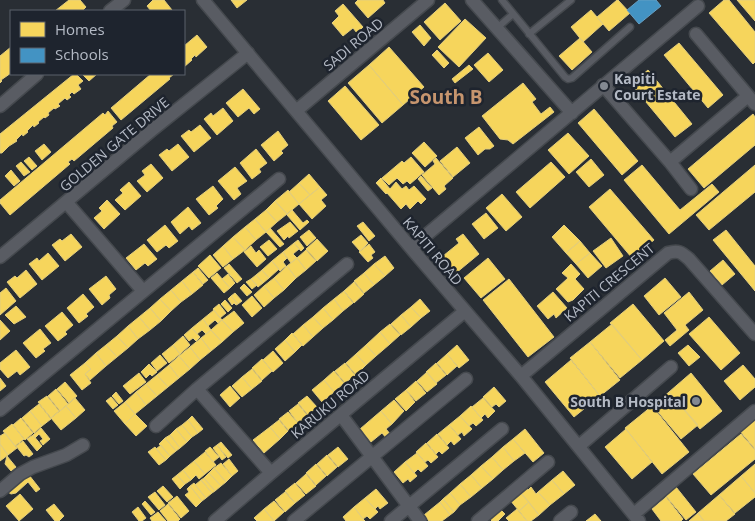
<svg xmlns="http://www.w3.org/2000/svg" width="755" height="521" font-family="'Open Sans',sans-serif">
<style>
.homes{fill:#f6d55c;stroke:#e2cd7c}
.schools{fill:#4393c3;stroke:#659fc4}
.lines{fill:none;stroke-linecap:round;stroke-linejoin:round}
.lane-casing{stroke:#45494e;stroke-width:9}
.street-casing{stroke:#45494e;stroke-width:15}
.lane{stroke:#595c63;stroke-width:6}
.street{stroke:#595c63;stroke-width:12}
.poi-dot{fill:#838992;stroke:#1e242e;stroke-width:2}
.labels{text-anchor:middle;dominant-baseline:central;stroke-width:5;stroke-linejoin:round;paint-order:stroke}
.street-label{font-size:14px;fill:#b4bac5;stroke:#1e242e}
.poi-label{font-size:14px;font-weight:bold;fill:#b4bac5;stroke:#1e242e;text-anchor:start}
.district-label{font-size:19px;font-weight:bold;fill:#c6956e;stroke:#1e242e}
</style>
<rect width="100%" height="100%" fill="#292e34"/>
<!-- homes -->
<path class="homes" d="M 69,0 L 80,0 L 86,7 L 82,11 L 55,11 Z
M 153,0 L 164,0 L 172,10 L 151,11 L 147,6 Z
M 231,0 L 247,0 L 237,8 Z
M 358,0 L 383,0 L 385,3 L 368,18 L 355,3 Z
M 617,0 L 618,0 L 630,13 L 609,31 L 597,17 Z
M 724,0 L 729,0 L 755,32 L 755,62 L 753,64 L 709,13 Z
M 737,0 L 755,0 L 755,21 Z
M 445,3 L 461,21 L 440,40 L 424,22 Z
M 343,4 L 363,27 L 357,33 L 353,28 L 343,36 L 332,23 L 339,16 L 335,11 Z
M 591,10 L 603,24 L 583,42 L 571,27 Z
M 465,19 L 486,38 L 459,67 L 438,47 Z
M 420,25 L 431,38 L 424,46 L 412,32 Z
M 197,35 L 207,47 L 196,57 L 195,55 L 191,59 L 192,60 L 184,67 L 184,46 Z
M 580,38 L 592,52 L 572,70 L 559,56 Z
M 679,43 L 723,95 L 708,108 L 664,55 Z
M 11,47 L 11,70 L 10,72 L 11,73 L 1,80 L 2,81 L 0,83 L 0,56 Z
M 389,47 L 424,87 L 403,105 L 369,65 Z
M 437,50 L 449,63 L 444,68 L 432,55 Z
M 488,53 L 503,70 L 489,82 L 474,65 Z
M 369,65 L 403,105 L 382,123 L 348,83 Z
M 469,65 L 473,69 L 455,83 L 452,79 Z
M 648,70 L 692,124 L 675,137 L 631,84 Z
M 74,74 L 76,74 L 83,81 L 78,85 L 81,89 L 74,94 L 72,92 L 69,95 L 71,97 L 67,100 L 65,98 L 58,104 L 60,106 L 55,109 L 54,108 L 48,113 L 49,115 L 45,118 L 44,117 L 38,122 L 39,123 L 34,127 L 33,125 L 27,131 L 28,132 L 23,136 L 22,134 L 16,140 L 17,141 L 9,146 L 2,153 L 0,153 L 0,134 Z
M 82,74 L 97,74 L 89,81 Z
M 151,74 L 174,74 L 169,78 L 170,79 L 121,120 L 111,108 Z
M 523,83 L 536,99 L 532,102 L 541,114 L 550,107 L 554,112 L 513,144 L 508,140 L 500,139 L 482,116 Z
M 345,86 L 379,125 L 361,140 L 328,101 Z
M 243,89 L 260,109 L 254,114 L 249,108 L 238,117 L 226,103 Z
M 223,108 L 233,121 L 217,135 L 204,119 L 211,113 L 213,116 Z
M 594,109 L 638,161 L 622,175 L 578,123 Z
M 108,111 L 117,122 L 112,126 L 113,128 L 74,161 L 72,159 L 68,162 L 70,164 L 10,215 L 0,203 L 0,200 L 103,113 L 105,115 Z
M 753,114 L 755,117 L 755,145 L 704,188 L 688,169 Z
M 200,125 L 211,138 L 194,152 L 181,136 L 189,130 L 191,132 Z
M 479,127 L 494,146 L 490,149 L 485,149 L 478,155 L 465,138 Z
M 278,131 L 288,145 L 281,151 L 283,153 L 274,161 L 261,145 Z
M 568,133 L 589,156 L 569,174 L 548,150 Z
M 424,142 L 437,156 L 425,167 L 412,153 Z
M 44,144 L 51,152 L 42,160 L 35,151 Z
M 178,144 L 189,157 L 172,171 L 159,155 L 167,149 L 169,151 Z
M 457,147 L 470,163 L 453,177 L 440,161 Z
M 256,149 L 267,163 L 259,169 L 261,172 L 252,179 L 240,163 Z
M 29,157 L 37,166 L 32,170 L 24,161 Z
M 411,157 L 424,172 L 410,184 L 407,181 L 403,184 L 397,178 L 389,185 L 382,178 L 402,161 L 404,163 Z
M 436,158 L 453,178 L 444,186 L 446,189 L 439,195 L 422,175 L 435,164 L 433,161 Z
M 591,159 L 604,175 L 589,187 L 576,172 Z
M 21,162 L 30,172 L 24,176 L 16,166 Z
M 551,162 L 565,177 L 530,208 L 516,192 Z
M 151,164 L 163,178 L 147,192 L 137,181 L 145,175 L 142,171 Z
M 642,165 L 680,210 L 712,184 L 719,192 L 669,234 L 624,180 Z
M 755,165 L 755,192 L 709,230 L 696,215 Z
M 235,167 L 247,181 L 237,188 L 241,194 L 234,200 L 218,181 Z
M 11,170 L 20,181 L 14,186 L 5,176 Z
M 309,174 L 320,187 L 310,195 L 299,183 Z
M 421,176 L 432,188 L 428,191 L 418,179 Z
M 381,178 L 390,189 L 396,182 L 402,189 L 406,186 L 409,190 L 414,186 L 426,199 L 421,204 L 418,201 L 410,209 L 406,204 L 401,209 L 387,193 L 386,194 L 376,183 Z
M 129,182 L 141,196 L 125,210 L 115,200 L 123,193 L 120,190 Z
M 299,183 L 310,195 L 299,204 L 289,192 Z
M 213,186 L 223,199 L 216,206 L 218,208 L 209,215 L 196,199 Z
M 320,187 L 327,195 L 321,200 L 326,206 L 312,219 L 299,204 Z
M 610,189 L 654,240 L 632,258 L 589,207 Z
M 288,190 L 299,204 L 287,214 L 275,201 Z
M 502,194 L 522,217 L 506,231 L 486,208 Z
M 107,200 L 120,214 L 104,229 L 94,218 L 102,211 L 99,208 Z
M 275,201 L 287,214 L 277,222 L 266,210 Z
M 188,207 L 201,223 L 192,230 L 189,226 L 180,234 L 171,222 Z
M 266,210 L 277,222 L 266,232 L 255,219 Z
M 292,210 L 303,223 L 307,220 L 309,222 L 300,230 L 287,215 Z
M 486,213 L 498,228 L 484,239 L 472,224 Z
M 255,219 L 266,232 L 256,240 L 245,227 Z
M 290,222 L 298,231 L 289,238 L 288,236 L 284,240 L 277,231 Z
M 363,222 L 375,236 L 369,241 L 357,226 Z
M 165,225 L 178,241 L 169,248 L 166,245 L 157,252 L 147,240 Z
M 564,225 L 580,241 L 566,253 L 552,237 Z
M 245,227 L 256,240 L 245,250 L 233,237 Z
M 270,228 L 284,244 L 280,247 L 266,232 Z
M 309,230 L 316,238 L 307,246 L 300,237 Z
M 726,230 L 755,266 L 755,291 L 713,240 Z
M 71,234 L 82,247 L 65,261 L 52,245 L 60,239 L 62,241 Z
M 463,234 L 479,254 L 456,273 L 443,256 L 459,243 L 456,239 Z
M 361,235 L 368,243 L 360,251 L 352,242 Z
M 233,237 L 245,250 L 233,259 L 223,246 Z
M 611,238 L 623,256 L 606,268 L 593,251 Z
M 317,239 L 328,251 L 317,261 L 306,249 Z
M 269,240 L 277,249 L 268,256 L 260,247 Z
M 298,240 L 304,248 L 301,251 L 294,243 Z
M 580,241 L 590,253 L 576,264 L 566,253 Z
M 294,243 L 299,249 L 293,254 L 297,258 L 291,263 L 283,252 Z
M 144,244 L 157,259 L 148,266 L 145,263 L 136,270 L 126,258 Z
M 369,244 L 375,252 L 371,255 L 373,258 L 368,262 L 359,252 Z
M 223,246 L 233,259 L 223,267 L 213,255 Z
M 251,246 L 256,253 L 259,250 L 266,259 L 257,267 L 244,252 Z
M 306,250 L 316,261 L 306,270 L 297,258 Z
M 283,252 L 287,258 L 283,262 L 286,266 L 280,271 L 272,261 Z
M 48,253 L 59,266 L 42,280 L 29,264 L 37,258 L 39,261 Z
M 590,253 L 602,266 L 588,278 L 576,264 Z
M 210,255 L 221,268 L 209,278 L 198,266 Z
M 385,256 L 394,268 L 385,276 L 374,264 Z
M 297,258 L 306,270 L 296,278 L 287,266 Z
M 488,258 L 505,279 L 481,298 L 464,278 Z
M 723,260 L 735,274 L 722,285 L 710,271 Z
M 272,261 L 279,269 L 269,278 L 262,270 Z
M 229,264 L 242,279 L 237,283 L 224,268 Z
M 374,264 L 385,276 L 374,285 L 364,273 Z
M 571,264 L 580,274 L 575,279 L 584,289 L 573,300 L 568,302 L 556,289 L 568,278 L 562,273 Z
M 287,266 L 296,278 L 284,290 L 274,278 Z
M 198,268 L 208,280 L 203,284 L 193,272 Z
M 26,270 L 37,284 L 20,298 L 7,282 L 15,276 L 17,278 Z
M 262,270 L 269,278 L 263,283 L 256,275 Z
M 193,272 L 203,285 L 192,294 L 182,281 Z
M 217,273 L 230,288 L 224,293 L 211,278 Z
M 364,273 L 374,285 L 364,293 L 354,281 Z
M 228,274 L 235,283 L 230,288 L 222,279 Z
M 256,275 L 263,283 L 258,287 L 251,279 Z
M 106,276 L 116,289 L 109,295 L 110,298 L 102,305 L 89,289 Z
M 274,278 L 284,290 L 274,298 L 264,286 Z
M 665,278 L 681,297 L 659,315 L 644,296 Z
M 251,279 L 257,285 L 252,289 L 246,282 Z
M 509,279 L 554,337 L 528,357 L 483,300 Z
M 182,281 L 192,294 L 181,302 L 171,290 Z
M 354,282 L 364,294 L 354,303 L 344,291 Z
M 244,284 L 252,292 L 247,296 L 240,288 Z
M 264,286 L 274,298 L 264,307 L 254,295 Z
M 6,288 L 16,301 L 0,315 L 0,293 Z
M 171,290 L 181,302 L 171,311 L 160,299 Z
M 344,291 L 353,303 L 343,311 L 334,299 Z
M 553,292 L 567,308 L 556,318 L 554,314 L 548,319 L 537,306 Z
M 689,292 L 703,310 L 685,325 L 689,330 L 670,346 L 665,340 L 677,330 L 664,313 Z
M 235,293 L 242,301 L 238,304 L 231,296 Z
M 83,294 L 94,307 L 86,314 L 88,316 L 79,323 L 67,308 Z
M 231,296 L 238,304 L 236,305 L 234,303 L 232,305 L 228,299 Z
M 252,296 L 262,308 L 252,317 L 242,305 Z
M 160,299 L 171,311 L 161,321 L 150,308 Z
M 334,299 L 343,311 L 333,320 L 323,308 Z
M 420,299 L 430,311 L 421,318 L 411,307 Z
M 225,300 L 232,308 L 228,312 L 221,304 Z
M 219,304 L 226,313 L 220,318 L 213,309 Z
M 633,304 L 664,341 L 642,360 L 610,323 Z
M 16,306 L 26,317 L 14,324 L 5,315 Z
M 411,307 L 421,318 L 411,327 L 401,315 Z
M 150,308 L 161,321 L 150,330 L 139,317 Z
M 323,308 L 333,320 L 323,328 L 313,317 Z
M 214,310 L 222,320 L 218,323 L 215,320 L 208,326 L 203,319 Z
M 234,311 L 244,323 L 233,332 L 222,320 Z
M 62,312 L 73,325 L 65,332 L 67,334 L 58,341 L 45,326 Z
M 401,315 L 411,327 L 401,335 L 391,324 Z
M 139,317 L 150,330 L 138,339 L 128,326 Z
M 313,317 L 323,328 L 313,337 L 303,325 Z
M 709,317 L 740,353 L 721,370 L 689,334 Z
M 203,319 L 211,330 L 206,334 L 202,330 L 197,334 L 192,328 Z
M 0,320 L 10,331 L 0,340 Z
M 222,320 L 233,332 L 222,342 L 211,330 Z
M 390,324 L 400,335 L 390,344 L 380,332 Z
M 612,324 L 642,360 L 620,378 L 590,342 Z
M 303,325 L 313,337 L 303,346 L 293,334 Z
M 128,326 L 138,339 L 128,348 L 117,336 Z
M 192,328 L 200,337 L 196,341 L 193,338 L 189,341 L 184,335 Z
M 40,329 L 51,343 L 43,349 L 45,351 L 36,358 L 23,343 Z
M 211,330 L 222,342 L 211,351 L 201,338 Z
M 380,332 L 390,344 L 376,356 L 366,345 Z
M 292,333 L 302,345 L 295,352 L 285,340 Z
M 117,336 L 128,348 L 117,357 L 106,345 Z
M 183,336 L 190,345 L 180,354 L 173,345 Z
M 201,338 L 211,351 L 200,360 L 190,347 Z
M 285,340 L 295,352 L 285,361 L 275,349 Z
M 590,342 L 620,380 L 600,396 L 570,358 Z
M 106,345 L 117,357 L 106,366 L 96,353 Z
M 173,345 L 180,354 L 169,363 L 162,354 Z
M 366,345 L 376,356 L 366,365 L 356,354 Z
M 457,345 L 469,360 L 459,368 L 447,354 Z
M 688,345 L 700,357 L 689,366 L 678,353 Z
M 190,347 L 200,360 L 190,369 L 179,356 Z
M 16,350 L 30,367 L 20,375 L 17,371 L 8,378 L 0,369 L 0,363 Z
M 273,351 L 283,363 L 273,372 L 263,360 Z
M 96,353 L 106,366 L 90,380 L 85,374 L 91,369 L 85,363 Z
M 356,354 L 366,365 L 356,375 L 346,363 Z
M 447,354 L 457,366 L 447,375 L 437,363 Z
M 160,355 L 167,363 L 157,371 L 151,363 Z
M 179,356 L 190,369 L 179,378 L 169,365 Z
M 262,359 L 272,371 L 262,380 L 252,368 Z
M 571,360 L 600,396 L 574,417 L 545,382 Z
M 85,363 L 91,369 L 85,374 L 91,383 L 82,390 L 70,375 Z
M 345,363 L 355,375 L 345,383 L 335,371 Z
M 436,363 L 446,375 L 436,383 L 426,372 Z
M 149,364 L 157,372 L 152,376 L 150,374 L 146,378 L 141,372 Z
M 169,365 L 179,378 L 168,387 L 157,375 Z
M 743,365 L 755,379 L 755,387 L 740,400 L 724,381 Z
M 252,369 L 262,381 L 252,389 L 242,377 Z
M 334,371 L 344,383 L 334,392 L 324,380 Z
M 427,372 L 437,384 L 427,392 L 417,381 Z
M 139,373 L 146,382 L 130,394 L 123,386 Z
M 691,373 L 722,411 L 700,429 L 669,392 Z
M 157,375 L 168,387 L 157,396 L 146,384 Z
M 242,377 L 252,389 L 242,397 L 232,386 Z
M 0,378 L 6,386 L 0,391 Z
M 324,380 L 334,392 L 322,402 L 312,390 Z
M 416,381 L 426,393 L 416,401 L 406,390 Z
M 65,382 L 77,396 L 69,403 L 57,389 Z
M 146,384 L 157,396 L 146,405 L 136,392 Z
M 230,386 L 240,398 L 230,407 L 220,395 Z
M 494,387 L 506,401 L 499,407 L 496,404 L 492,407 L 483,397 Z
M 56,389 L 68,404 L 60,411 L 48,396 Z
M 406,390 L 415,402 L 406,411 L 395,399 Z
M 116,392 L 123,401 L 119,404 L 112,396 Z
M 136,392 L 146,405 L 135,414 L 125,402 Z
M 669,392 L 698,425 L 681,439 L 653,406 Z
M 47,396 L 59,411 L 51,418 L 38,402 Z
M 307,396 L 317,407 L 308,415 L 298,403 Z
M 111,397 L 118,405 L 113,409 L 106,401 Z
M 75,398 L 85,410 L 76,418 L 66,406 Z
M 483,398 L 495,411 L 488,418 L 485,414 L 481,418 L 472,407 Z
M 394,400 L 404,411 L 392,424 L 381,411 Z
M 125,402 L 135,414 L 125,424 L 114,411 Z
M 39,404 L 51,419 L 42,426 L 30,411 Z
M 298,404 L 307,415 L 298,423 L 289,411 Z
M 66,406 L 76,418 L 61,430 L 51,418 Z
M 471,406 L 483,420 L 476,426 L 473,423 L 469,426 L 460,416 Z
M 652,406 L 689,452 L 662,474 L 625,428 Z
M 30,411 L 42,426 L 34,433 L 22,418 Z
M 381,411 L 392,424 L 386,429 L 391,435 L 387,439 L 382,433 L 371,442 L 360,429 Z
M 288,412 L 298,423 L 289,431 L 279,419 Z
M 135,414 L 147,426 L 136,436 L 125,424 Z
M 192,416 L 203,429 L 198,433 L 188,420 Z
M 460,416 L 472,429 L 464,436 L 462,432 L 458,435 L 449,425 Z
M 755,417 L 755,449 L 739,430 Z
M 21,418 L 33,433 L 25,440 L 13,425 Z
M 188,420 L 198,433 L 192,437 L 182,425 Z
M 279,420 L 288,431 L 280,439 L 270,427 Z
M 12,424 L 24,439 L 15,446 L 3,431 Z
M 182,425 L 192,437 L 187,442 L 176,429 Z
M 449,425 L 461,439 L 454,445 L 451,441 L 447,445 L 438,434 Z
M 270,427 L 280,439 L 264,453 L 253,440 Z
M 41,428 L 50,439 L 43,445 L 40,441 L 43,439 L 39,434 L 35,438 L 33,435 Z
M 176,429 L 187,442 L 180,448 L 170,435 Z
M 525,429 L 544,453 L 533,462 L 513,439 Z
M 626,429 L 652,462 L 632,479 L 605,447 Z
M 5,433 L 17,448 L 8,455 L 0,444 L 0,436 Z
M 437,434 L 449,448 L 442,454 L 439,451 L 436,454 L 427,443 Z
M 741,434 L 755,450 L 755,459 L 711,495 L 693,474 Z
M 33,435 L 42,446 L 37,451 L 27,439 Z
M 170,435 L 180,448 L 176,451 L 165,438 Z
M 165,438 L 176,451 L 170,456 L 159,444 Z
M 513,439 L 525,453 L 514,461 L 503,447 Z
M 23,441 L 33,454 L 29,457 L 26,455 L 24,456 L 16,446 Z
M 221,442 L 232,455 L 228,458 L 217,445 Z
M 426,443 L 438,457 L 431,463 L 428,460 L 425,462 L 416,452 Z
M 0,444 L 8,455 L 0,461 Z
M 161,445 L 170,456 L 166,460 L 156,449 Z
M 217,445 L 226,457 L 222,460 L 213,448 Z
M 155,447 L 166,460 L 159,465 L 148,452 Z
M 210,447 L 219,457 L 213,462 L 205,451 Z
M 338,447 L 348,459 L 338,467 L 328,455 Z
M 503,447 L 514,461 L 503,470 L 492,457 Z
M 205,452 L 216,465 L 205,474 L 194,461 Z
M 417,453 L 428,466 L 421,472 L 418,469 L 414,473 L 405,462 Z
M 327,455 L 337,467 L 327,476 L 317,464 Z
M 7,456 L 16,467 L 11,471 L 5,464 Z
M 492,457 L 503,470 L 493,479 L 481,466 Z
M 229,459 L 238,471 L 232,476 L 223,464 Z
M 194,461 L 205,474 L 199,479 L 196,475 L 191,480 L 183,470 Z
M 405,462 L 417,476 L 410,482 L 408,479 L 403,483 L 394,472 Z
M 221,463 L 232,476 L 226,482 L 214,468 Z
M 316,464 L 326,476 L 316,485 L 306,473 Z
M 755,464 L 755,493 L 741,476 Z
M 481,466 L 493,479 L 482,488 L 471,475 Z
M 214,468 L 226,482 L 221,486 L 209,473 Z
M 183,470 L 191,480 L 185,484 L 177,475 Z
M 563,471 L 575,485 L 564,494 L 552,480 Z
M 209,473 L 221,486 L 215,491 L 204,478 Z
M 306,474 L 316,486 L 306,494 L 296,483 Z
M 29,475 L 40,489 L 36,492 L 28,482 L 16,493 L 11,494 L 8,492 Z
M 177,475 L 185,484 L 180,489 L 172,479 Z
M 471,475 L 482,488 L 471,497 L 460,484 Z
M 741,476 L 755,493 L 755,497 L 735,513 L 719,495 Z
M 204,478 L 215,491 L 212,493 L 201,480 Z
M 201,480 L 212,493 L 206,498 L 195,485 Z
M 552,480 L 564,494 L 550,505 L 538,492 Z
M 194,483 L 206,498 L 202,501 L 190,486 Z
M 295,483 L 305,495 L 295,503 L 285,491 Z
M 460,484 L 471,497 L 460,505 L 450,493 Z
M 163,486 L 173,497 L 167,502 L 157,491 Z
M 190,486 L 202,501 L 196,507 L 185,495 L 189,492 L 187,489 Z
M 526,487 L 528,490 L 531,487 L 536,494 L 538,492 L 550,505 L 539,515 L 520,492 Z
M 676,487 L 696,512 L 686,520 L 665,495 Z
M 376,489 L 388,503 L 380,509 L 378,506 L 375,509 L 365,498 Z
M 155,492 L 165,505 L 159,510 L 148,497 Z
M 285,492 L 295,503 L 285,512 L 275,500 Z
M 520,492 L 529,502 L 519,511 L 510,500 Z
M 450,493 L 460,505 L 454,512 L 443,499 Z
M 20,494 L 33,509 L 19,521 L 6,506 Z
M 719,495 L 735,514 L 726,521 L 704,521 L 698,513 Z
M 177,496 L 189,511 L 181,518 L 168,503 Z
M 666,497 L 683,519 L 681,521 L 661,521 L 652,509 Z
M 365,498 L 378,512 L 370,519 L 367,516 L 363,519 L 354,507 Z
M 443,499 L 454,512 L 450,515 L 440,502 Z
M 145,501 L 155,512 L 151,515 L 142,504 Z
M 274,501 L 284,512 L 274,521 L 264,509 Z
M 440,502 L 450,515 L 442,521 L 429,521 L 424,515 Z
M 529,502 L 539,515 L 531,521 L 527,521 L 519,511 Z
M 54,504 L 64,516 L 59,521 L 55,521 L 46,510 Z
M 168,504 L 180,519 L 178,521 L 168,521 L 160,511 Z
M 138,507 L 146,518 L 142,521 L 139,521 L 132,512 Z
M 354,507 L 363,519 L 365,521 L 346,521 L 343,517 Z
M 499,508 L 505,514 L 498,521 L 492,521 L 489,518 Z
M 264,509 L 274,521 L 257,521 L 254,518 Z
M 517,509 L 527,521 L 509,521 L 506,518 Z
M 158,512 L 166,521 L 152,521 L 150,518 Z
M 698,513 L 704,521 L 689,521 Z
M 595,514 L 601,521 L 586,521 Z"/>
<!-- schools -->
<path class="schools" d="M 639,0 L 656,0 L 661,6 L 639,24 L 627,10 Z"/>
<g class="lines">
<!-- lane casing -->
<g class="lane-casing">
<path id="lane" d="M 502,0 L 565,77 L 568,79 L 572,78 L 630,27
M 497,28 L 513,14
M 529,34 L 571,0"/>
</g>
<!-- street casing -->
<g class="street-casing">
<path id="street" d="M 203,0 L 411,248 L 521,376 L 639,521
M 472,0 L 572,113
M 110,11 L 124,0
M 696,34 L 755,104
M 603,85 L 670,162 L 691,189
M 0,106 L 37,74
M 296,111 L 428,0
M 670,162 L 748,96
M 67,203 L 143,291
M 411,248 L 698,6
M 0,257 L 152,130 L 248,53
M 521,376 L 668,253 C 678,250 681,252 689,259 L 755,334
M 197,389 L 271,473
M 0,410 L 279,179
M 341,415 L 420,521
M 156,426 L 197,389 L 347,264
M 579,446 L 671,367
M 0,491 L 20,474 L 33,467 L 66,455 L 83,445
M 634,514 L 755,411
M 215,521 L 271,473 L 465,311
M 294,521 L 466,379
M 391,521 L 502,429
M 478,521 L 548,462
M 560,521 L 571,512"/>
</g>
<!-- lane -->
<use href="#lane" class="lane"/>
<!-- street -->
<use href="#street" class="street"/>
</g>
<!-- markers -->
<g class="poi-dot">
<circle cx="604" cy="86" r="5"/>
<circle cx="696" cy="401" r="5"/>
</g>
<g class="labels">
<!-- street labels -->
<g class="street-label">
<text transform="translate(353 44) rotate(-40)">SADI ROAD</text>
<text transform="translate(114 144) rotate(-40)">GOLDEN GATE DRIVE</text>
<text transform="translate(433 251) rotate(50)">KAPITI ROAD</text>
<text transform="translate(609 282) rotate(-40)">KAPITI CRESCENT</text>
<text transform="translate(330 404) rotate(-40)">KARUKU ROAD</text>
</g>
<!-- poi labels -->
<g class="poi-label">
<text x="614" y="78">Kapiti<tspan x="614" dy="16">Court Estate</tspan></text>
<text x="686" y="401" text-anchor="end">South B Hospital</text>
</g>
<!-- district labels -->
<g class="district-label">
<text x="446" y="97">South B</text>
</g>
</g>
<!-- legend -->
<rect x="10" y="10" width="175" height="65" fill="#1e242e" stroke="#5a606a"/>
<rect x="20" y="22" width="25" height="15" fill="#f6d55c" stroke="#5a606a"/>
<text x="55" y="35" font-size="15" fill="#b4bac5">Homes</text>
<rect x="20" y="48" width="25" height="15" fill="#4393c3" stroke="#5a606a"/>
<text x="55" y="60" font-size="15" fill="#b4bac5">Schools</text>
</svg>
